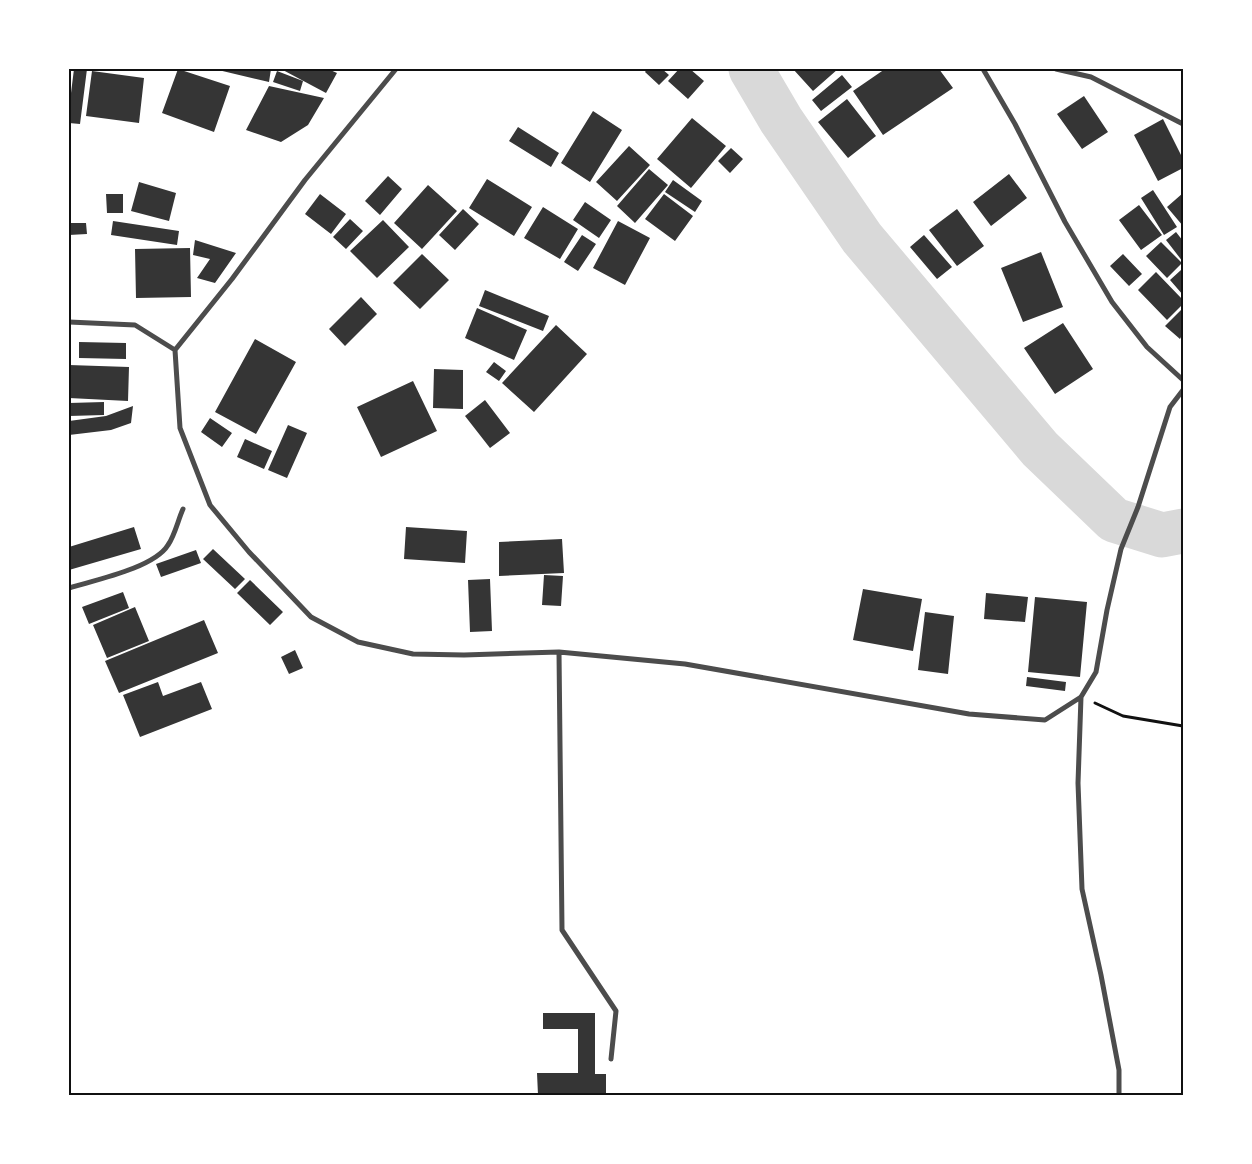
<svg xmlns="http://www.w3.org/2000/svg" width="1252" height="1164" font-family="'DM Sans',sans-serif">
<style>
.lines{fill:none;stroke-linecap:round;stroke-linejoin:round}
.river{stroke:#d9d9d9;stroke-width:45}
.building{fill:#353535}
.path{stroke:#111;stroke-width:3}
.minor{stroke:#4c4c4c;stroke-width:5}
.neatline{fill:none;stroke:#111;stroke-width:2}
</style>
<rect width="100%" height="100%" fill="#fff"/>
<g class="lines">
<!-- river -->
<path class="river" d="M 751,69 L 781,120 L 862,238 L 1040,449 L 1114,520 L 1162,535 L 1183,531"/>
</g>
<!-- building -->
<path class="building" d="M 74,69 L 87,69 L 80,124 L 69,123 L 69,109 Z
M 178,69 L 230,86 L 214,132 L 162,113 Z
M 214,69 L 271,69 L 269,82 Z
M 281,69 L 328,69 L 337,73 L 326,93 Z
M 647,69 L 662,69 L 669,75 L 659,85 L 645,72 Z
M 679,69 L 690,69 L 704,81 L 688,99 L 668,81 Z
M 793,69 L 838,69 L 813,91 Z
M 885,69 L 939,69 L 953,88 L 883,135 L 853,91 Z
M 92,71 L 144,78 L 139,123 L 86,116 Z
M 277,71 L 303,81 L 300,91 L 273,82 Z
M 842,75 L 852,87 L 821,111 L 812,100 Z
M 269,86 L 324,98 L 308,125 L 281,142 L 246,130 Z
M 1084,96 L 1108,132 L 1082,149 L 1057,114 Z
M 847,99 L 876,136 L 848,158 L 818,122 Z
M 593,111 L 622,130 L 590,182 L 561,163 Z
M 692,118 L 726,146 L 691,188 L 657,159 Z
M 1163,119 L 1183,159 L 1183,168 L 1158,181 L 1134,135 Z
M 518,127 L 559,153 L 551,167 L 509,141 Z
M 629,146 L 650,165 L 617,201 L 596,182 Z
M 731,148 L 743,159 L 730,173 L 718,161 Z
M 649,169 L 668,185 L 635,223 L 617,206 Z
M 1009,174 L 1027,198 L 991,226 L 973,202 Z
M 388,176 L 402,189 L 380,215 L 365,201 Z
M 487,179 L 532,207 L 514,236 L 469,208 Z
M 673,180 L 702,201 L 695,212 L 665,192 Z
M 139,182 L 176,193 L 169,221 L 131,211 Z
M 428,185 L 457,211 L 422,249 L 394,223 Z
M 1153,190 L 1177,227 L 1164,235 L 1141,198 Z
M 1183,193 L 1183,226 L 1167,207 Z
M 106,194 L 123,194 L 123,213 L 107,213 Z
M 320,194 L 346,214 L 331,234 L 305,214 Z
M 664,194 L 693,216 L 675,241 L 645,219 Z
M 585,202 L 611,220 L 599,238 L 573,220 Z
M 1139,205 L 1162,235 L 1141,250 L 1119,220 Z
M 543,207 L 578,229 L 560,259 L 524,238 Z
M 463,209 L 479,224 L 455,250 L 439,235 Z
M 957,209 L 984,246 L 957,266 L 929,230 Z
M 350,219 L 363,231 L 346,249 L 333,237 Z
M 383,220 L 409,247 L 377,278 L 350,251 Z
M 113,221 L 179,231 L 177,245 L 111,235 Z
M 618,221 L 650,238 L 625,285 L 593,268 Z
M 69,223 L 86,223 L 87,234 L 69,235 Z
M 1176,232 L 1183,241 L 1183,262 L 1166,240 Z
M 582,235 L 596,244 L 578,271 L 564,262 Z
M 924,235 L 952,267 L 937,279 L 910,247 Z
M 195,240 L 236,253 L 215,283 L 197,278 L 210,259 L 193,255 Z
M 1161,242 L 1182,263 L 1167,278 L 1146,256 Z
M 190,248 L 191,297 L 136,298 L 135,249 Z
M 1041,252 L 1063,307 L 1023,322 L 1001,268 Z
M 422,254 L 449,280 L 420,309 L 393,283 Z
M 1123,254 L 1142,274 L 1129,286 L 1110,266 Z
M 1181,270 L 1183,273 L 1183,295 L 1170,280 Z
M 1156,272 L 1183,300 L 1183,304 L 1167,320 L 1138,290 Z
M 485,290 L 549,316 L 543,331 L 479,306 Z
M 361,297 L 377,314 L 345,346 L 329,329 Z
M 477,308 L 527,330 L 514,360 L 465,338 Z
M 1183,308 L 1183,333 L 1180,339 L 1165,326 Z
M 1063,323 L 1093,369 L 1055,394 L 1024,348 Z
M 556,325 L 587,354 L 534,412 L 502,383 Z
M 255,339 L 296,362 L 256,434 L 215,412 Z
M 79,342 L 126,343 L 126,359 L 79,358 Z
M 494,362 L 506,371 L 499,381 L 486,372 Z
M 69,365 L 129,367 L 128,401 L 69,398 Z
M 434,369 L 463,370 L 463,409 L 433,408 Z
M 413,381 L 437,431 L 381,457 L 357,407 Z
M 485,400 L 510,433 L 490,448 L 465,416 Z
M 104,402 L 104,415 L 69,416 L 69,403 Z
M 133,406 L 131,423 L 111,430 L 69,435 L 69,421 L 106,416 Z
M 210,418 L 232,433 L 222,447 L 201,432 Z
M 288,425 L 307,433 L 287,478 L 268,470 Z
M 245,439 L 272,451 L 264,469 L 237,457 Z
M 134,527 L 141,549 L 69,570 L 69,547 Z
M 406,527 L 467,531 L 465,563 L 404,559 Z
M 562,539 L 564,573 L 499,576 L 499,542 Z
M 213,549 L 245,579 L 235,589 L 203,559 Z
M 196,550 L 201,563 L 161,577 L 156,564 Z
M 544,575 L 563,576 L 561,606 L 542,605 Z
M 490,579 L 492,631 L 470,632 L 468,580 Z
M 250,580 L 283,612 L 270,625 L 237,593 Z
M 863,589 L 922,599 L 913,651 L 853,640 Z
M 123,592 L 129,608 L 89,624 L 82,607 Z
M 986,593 L 1028,597 L 1025,622 L 984,619 Z
M 1035,597 L 1087,602 L 1080,677 L 1028,672 Z
M 135,607 L 149,641 L 107,658 L 93,625 Z
M 925,612 L 954,616 L 948,674 L 918,670 Z
M 204,620 L 218,653 L 119,693 L 105,661 Z
M 295,650 L 303,668 L 289,674 L 281,657 Z
M 1027,677 L 1066,682 L 1065,691 L 1026,686 Z
M 158,682 L 163,696 L 201,682 L 212,709 L 140,737 L 123,695 Z
M 543,1013 L 595,1013 L 595,1074 L 606,1074 L 606,1095 L 538,1095 L 537,1073 L 578,1073 L 578,1029 L 543,1029 Z"/>
<g class="lines">
<!-- path -->
<path class="path" d="M 1095,703 L 1123,716 L 1183,726"/>
<!-- minor -->
<path class="minor" d="M 983,69 L 1015,124 L 1065,222 L 1112,302 L 1147,347 L 1183,380
M 1056,69 L 1091,77 L 1183,124
M 69,322 L 135,325 L 175,350 L 180,428 L 210,505 L 249,552 L 311,617 L 358,642 L 413,654 L 464,655 L 559,652 L 685,664 L 969,714 L 1045,720 L 1081,697 L 1096,672 L 1107,610 L 1121,549 L 1138,507 L 1170,407 L 1183,390
M 175,350 L 232,279 L 305,180 L 396,69
M 69,588 C 95,580 154,568 168,545 C 175,535 178,520 183,509
M 559,652 L 562,930 L 616,1011 L 611,1059
M 1081,697 L 1078,783 L 1082,889 L 1101,975 L 1119,1070 L 1119,1095"/>
</g>
<!-- border -->
<rect width="1252" height="1164" fill="none" stroke="#ffffff" stroke-width="140"/>
<rect x="70" y="70" width="1112" height="1024" class="neatline"/>
</svg>
